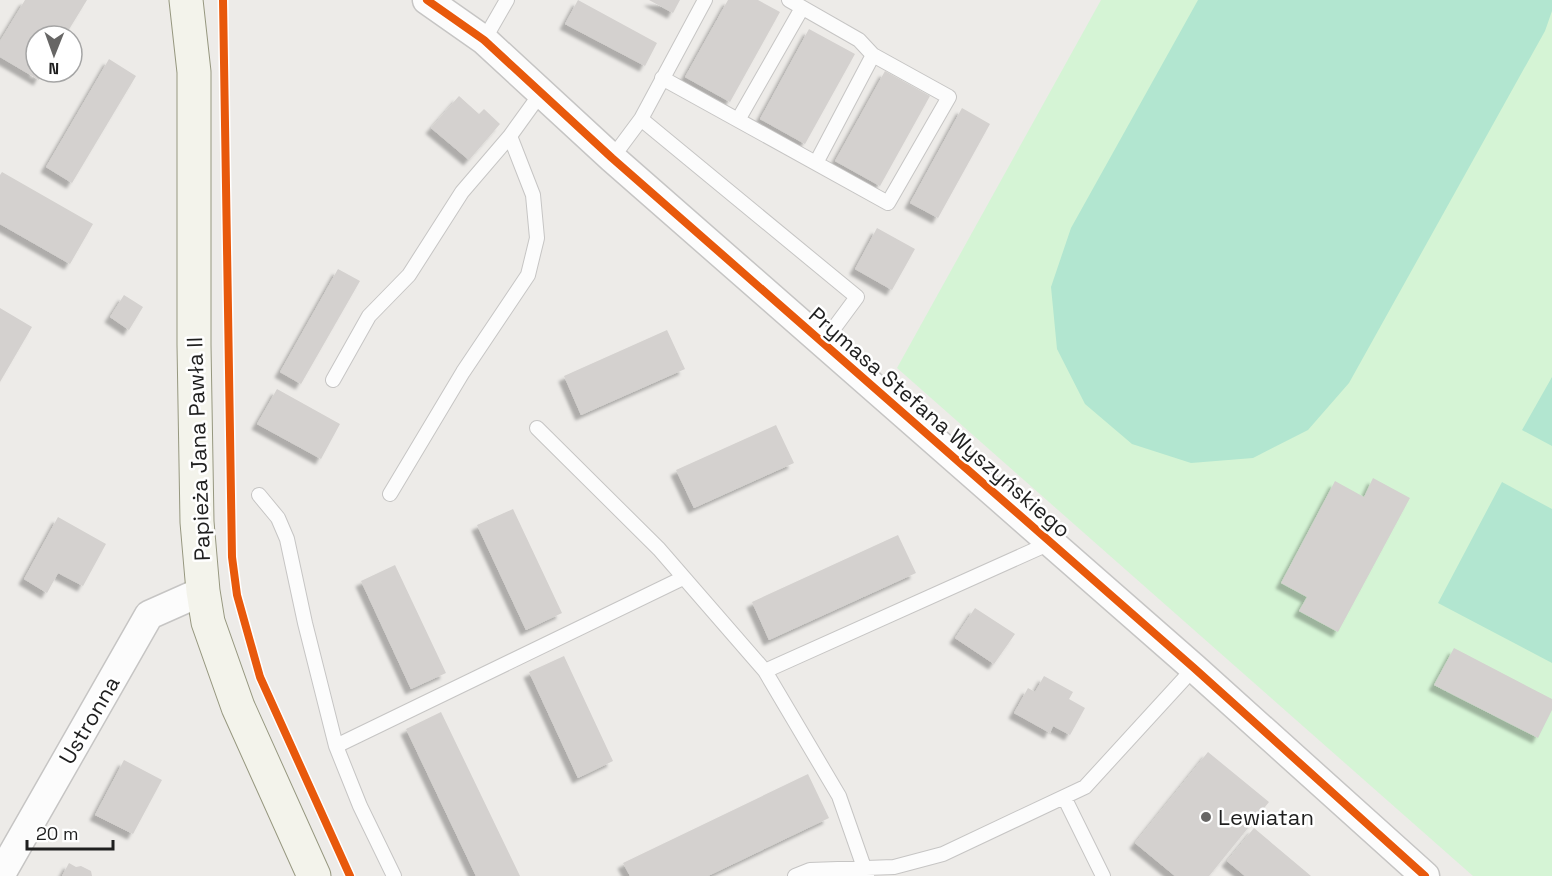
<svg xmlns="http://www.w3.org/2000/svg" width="1552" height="876" font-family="'Space Grotesk',sans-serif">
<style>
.park{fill:#d5f4d5}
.pitch{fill:#b2e6d0}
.building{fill:#d4d1cf;filter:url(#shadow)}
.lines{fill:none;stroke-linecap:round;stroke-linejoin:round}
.lane-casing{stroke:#c6c5c4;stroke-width:16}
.street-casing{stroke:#c6c5c4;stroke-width:31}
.secondary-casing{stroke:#96977f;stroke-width:35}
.lane{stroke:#fcfcfc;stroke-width:14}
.street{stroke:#fcfcfc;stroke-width:28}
.secondary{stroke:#f3f3eb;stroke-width:33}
.cycleway-casing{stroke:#fff;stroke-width:11}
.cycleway{stroke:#e8590c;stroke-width:8}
.poi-dot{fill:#676665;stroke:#fff;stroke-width:2}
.labels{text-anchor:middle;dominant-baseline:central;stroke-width:5;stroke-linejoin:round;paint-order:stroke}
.street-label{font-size:22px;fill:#1f1f1f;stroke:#fff}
.poi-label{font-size:22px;fill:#1f1f1f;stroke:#fff;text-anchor:start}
</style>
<defs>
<filter id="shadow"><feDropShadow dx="-5.5" dy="5.5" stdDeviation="1.5" flood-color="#0004"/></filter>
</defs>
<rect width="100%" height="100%" fill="#edebe8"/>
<!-- park -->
<path class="park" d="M 1101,0 L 1552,0 L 1552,876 L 1473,876 L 897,368 Z"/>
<!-- pitch -->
<path class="pitch" d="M 1198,0 L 1552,0 L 1552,11 L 1545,31 L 1349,383 L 1308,430 L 1253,458 L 1191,463 L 1132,444 L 1085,404 L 1057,349 L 1051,287 L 1071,228 Z
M 1552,377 L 1552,446 L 1522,430 Z
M 1502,482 L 1552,509 L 1552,663 L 1438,603 Z"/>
<!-- building -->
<path class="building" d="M 25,0 L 87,0 L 65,36 L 36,36 L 36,72 L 43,72 L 39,80 L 0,57 L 0,41 Z
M 578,0 L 657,43 L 645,66 L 565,24 Z
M 649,0 L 680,0 L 673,13 Z
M 728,0 L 758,0 L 780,12 L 730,102 L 685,77 Z
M 809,29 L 855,54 L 805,144 L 760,119 Z
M 109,59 L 136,76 L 72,183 L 46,167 Z
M 885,71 L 930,96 L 880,186 L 835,161 Z
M 459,96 L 479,114 L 484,109 L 500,124 L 469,160 L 431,128 Z
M 962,108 L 990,124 L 938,218 L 910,203 Z
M 2,172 L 93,224 L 70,264 L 0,224 L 0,175 Z
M 877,228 L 915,249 L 892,290 L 855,269 Z
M 338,269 L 360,281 L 301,384 L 280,372 Z
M 124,295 L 143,307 L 129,330 L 110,317 Z
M 0,308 L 32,327 L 0,382 Z
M 667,330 L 685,369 L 581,415 L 564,376 Z
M 277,389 L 340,424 L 321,459 L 257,424 Z
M 776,425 L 794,463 L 694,508 L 676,470 Z
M 1373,478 L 1410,498 L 1338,632 L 1299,611 L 1307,597 L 1281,583 L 1335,481 L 1364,497 Z
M 513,509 L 562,613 L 526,630 L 477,525 Z
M 58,517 L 106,544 L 83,586 L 58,573 L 47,593 L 24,579 Z
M 898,535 L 916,573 L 769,640 L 752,602 Z
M 395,565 L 446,673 L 411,689 L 361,581 Z
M 975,608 L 1015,634 L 994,664 L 955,638 Z
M 1454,648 L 1552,699 L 1552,710 L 1538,738 L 1434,685 Z
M 564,656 L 613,761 L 578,778 L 529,672 Z
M 1044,676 L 1073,692 L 1069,699 L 1085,708 L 1070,735 L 1053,726 L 1050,733 L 1014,713 L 1028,688 L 1035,692 Z
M 441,712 L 520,876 L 476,876 L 406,729 Z
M 1208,752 L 1269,802 L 1209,876 L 1175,876 L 1135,843 Z
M 124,760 L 162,780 L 133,834 L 95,815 Z
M 808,774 L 829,818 L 708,876 L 630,876 L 623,863 Z
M 1254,828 L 1311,876 L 1245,876 L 1227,861 Z
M 69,863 L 76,867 L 81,866 L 91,871 L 92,876 L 62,876 Z"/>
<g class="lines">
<!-- lane casing -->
<g class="lane-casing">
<path id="lane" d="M 484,40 L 507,0
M 662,78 L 888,203 L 949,97 L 873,55 L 859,40 L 789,0
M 641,119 L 857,297 L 823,343
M 738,120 L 802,8
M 612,158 L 641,119 L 705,0
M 816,163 L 873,55
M 333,380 L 369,316 L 409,275 L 462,192 L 510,136 L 541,93
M 537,428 L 659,549 L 765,671 L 839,796 L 867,876
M 390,494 L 463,372 L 528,275 L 537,238 L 533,195 L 510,136
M 259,495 L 278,518 L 287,539 L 305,623 L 336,746 L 360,806 L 394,876
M 765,671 L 1050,543
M 336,746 L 683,578
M 1064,797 L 1103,876
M 795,876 L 810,870 L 894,867 L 943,854 L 1085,787 L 1194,668"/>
</g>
<!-- street casing -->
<g class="street-casing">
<path id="street" d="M 427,0 L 484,40 L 612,158 L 1194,668 L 1425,876
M 0,876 L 149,615 L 203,591"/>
</g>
<!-- secondary casing -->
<g class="secondary-casing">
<path id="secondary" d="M 186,0 L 194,72 L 194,345 L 197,522 L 203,591 L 208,622 L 238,707 L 314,876"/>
</g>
<!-- lane -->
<use href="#lane" class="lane"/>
<!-- street -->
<use href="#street" class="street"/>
<!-- secondary -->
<use href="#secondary" class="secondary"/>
<!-- cycleway casing -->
<g class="cycleway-casing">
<path id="cycleway" d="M 223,0 L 232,557 L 237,595 L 260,677 L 350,876
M 427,0 L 484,40 L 612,158 L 1194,668 L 1425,876"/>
</g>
<!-- cycleway -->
<use href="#cycleway" class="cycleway"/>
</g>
<!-- markers -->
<circle class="poi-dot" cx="1206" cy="817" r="6"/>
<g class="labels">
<!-- street labels -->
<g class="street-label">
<text transform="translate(940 422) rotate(41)">Prymasa Stefana Wyszyńskiego</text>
<text transform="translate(198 449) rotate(-92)">Papieża Jana Pawła II</text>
<text transform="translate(89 720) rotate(-60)">Ustronna</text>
</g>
<!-- poi labels -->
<g class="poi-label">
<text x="1218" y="817">Lewiatan</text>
</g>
</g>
<!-- north arrow -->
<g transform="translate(54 54) rotate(181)"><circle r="28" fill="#ffffff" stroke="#a5a5a5" stroke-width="1.5"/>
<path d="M0-4.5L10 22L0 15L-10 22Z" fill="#676665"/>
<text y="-9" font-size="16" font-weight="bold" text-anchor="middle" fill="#1f1f1f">N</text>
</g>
<!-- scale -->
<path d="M27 840v9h86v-9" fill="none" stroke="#1f1f1f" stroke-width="3"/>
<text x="36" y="840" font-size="18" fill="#1f1f1f" stroke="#ffffff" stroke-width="4.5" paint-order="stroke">20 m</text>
</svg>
